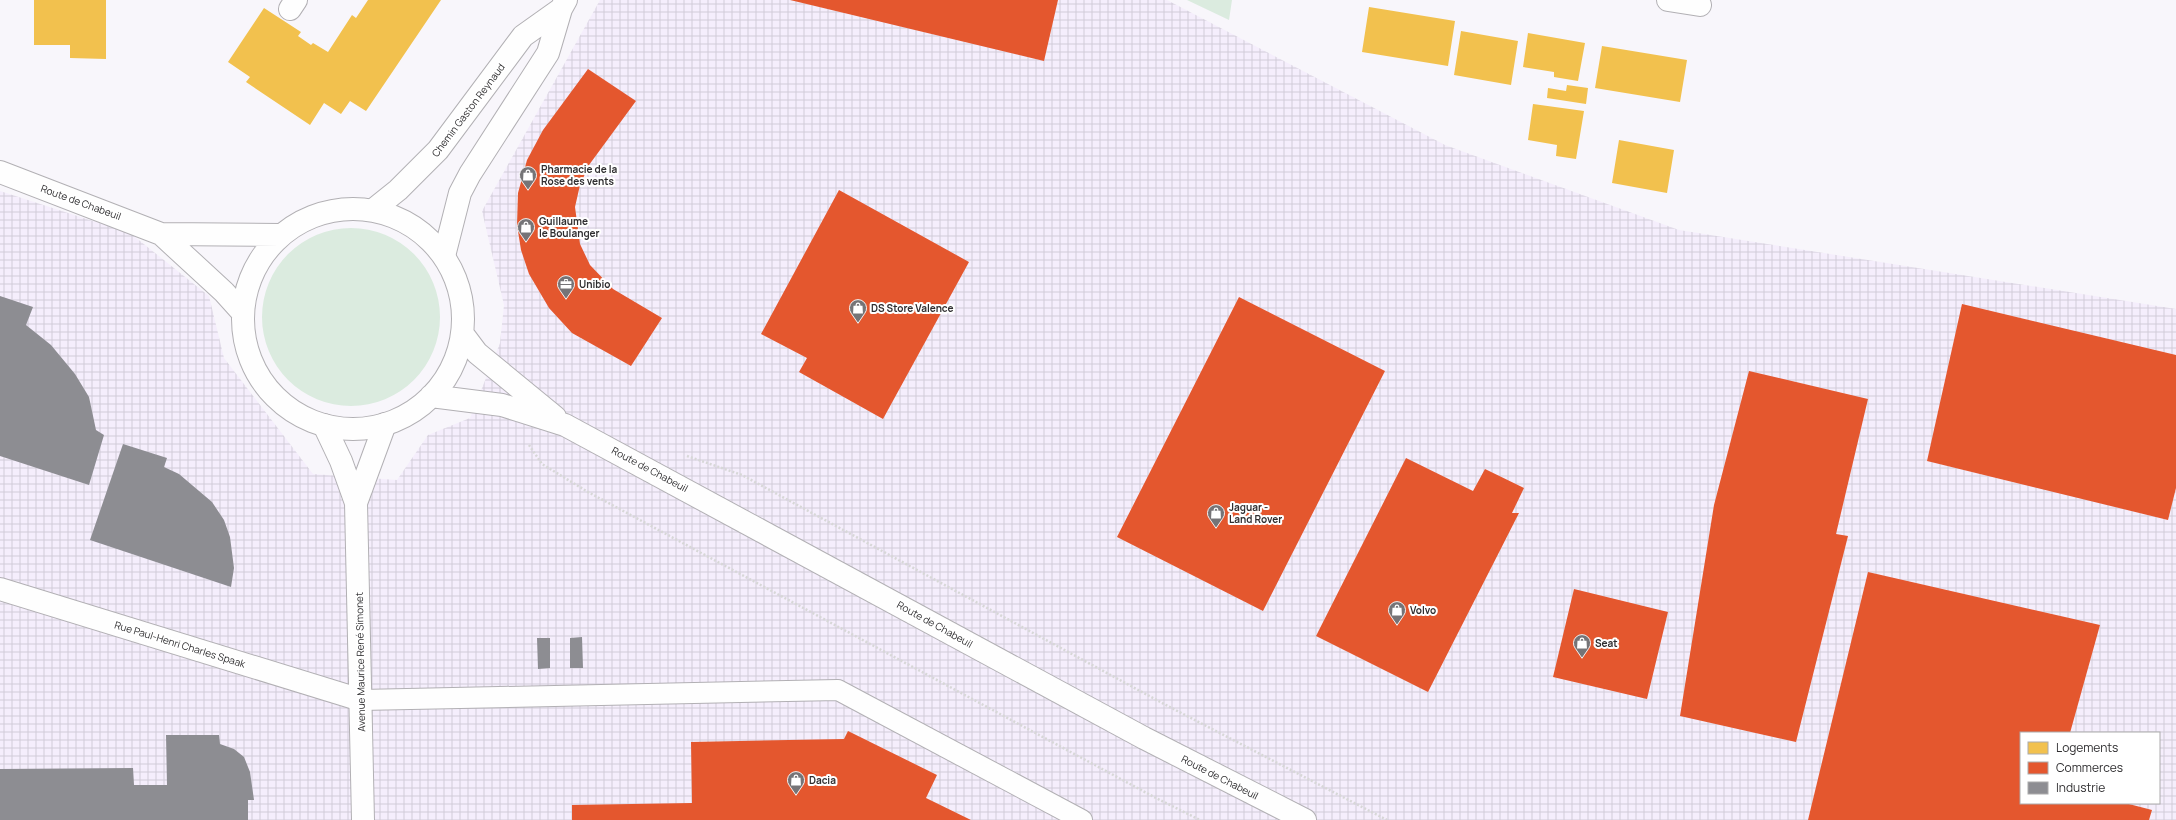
<svg xmlns="http://www.w3.org/2000/svg" width="2176" height="820" font-family="Manrope,sans-serif">
<style>
.industrial{fill:url(#industrial-grid);fill-rule:evenodd}
.green{fill:#dbebdf}
.homes{fill:#f2c14e}
.shops{fill:#e4572e}
.industry{fill:#8d8d92}
.lines{fill:none;stroke-linecap:round;stroke-linejoin:round}
.service-casing{stroke:#b2b0b4;stroke-width:22}
.minor-casing{stroke:#b2b0b4;stroke-width:24}
.tertiary-casing{stroke:#b2b0b4;stroke-width:24}
.secondary-casing{stroke:#b2b0b4;stroke-width:24}
.path{stroke:#d7d7d7;stroke-width:2.5;stroke-dasharray:2 2;stroke-linecap:butt}
.service{stroke:#fefefe;stroke-width:20}
.minor{stroke:#fefefe;stroke-width:22}
.tertiary{stroke:#fefefe;stroke-width:22}
.secondary{stroke:#fefefe;stroke-width:22}
.labels{text-anchor:middle;dominant-baseline:central;stroke-width:4;stroke-linejoin:round;paint-order:stroke}
.street-label{font-size:10px;fill:#2f2e30;stroke:#fff}
.poi-label{font-size:10px;font-weight:bold;fill:#2f2e30;stroke:#fff;text-anchor:start}
</style>
<defs>
<pattern id="industrial-grid" width="8" height="8" patternUnits="userSpaceOnUse"><rect width="8" height="8" fill="#f5eefc"/><path d="M0 4h8M4 0v8" fill="none" stroke="#d2ccd8"/></pattern>
</defs>
<rect width="100%" height="100%" fill="#f8f6fb"/>
<!-- industrial -->
<path class="industrial" d="M 600,0 L 1167,0 L 1445,145 L 1679,230 L 2176,309 L 2176,820 L 0,820 L 0,191 L 130,233 L 209,296 L 224,358 L 313,474 L 397,480 L 428,435 L 470,418 L 500,343 L 504,305 L 482,211 ZM 2021,733 L 2159,733 L 2159,803 L 2021,803 Z"/>
<!-- green -->
<path class="green" d="M 1187,0 L 1232,0 L 1229,20 Z
M262 317a89 89 0 1 1 178 0a89 89 0 1 1-178 0Z"/>
<!-- homes -->
<path class="homes" d="M 34,0 L 106,0 L 106,59 L 70,58 L 70,45 L 34,45 Z
M 368,0 L 441,0 L 366,111 L 350,101 L 341,114 L 324,103 L 310,125 L 246,82 L 250,77 L 228,62 L 264,8 L 301,32 L 298,36 L 311,45 L 313,43 L 328,52 L 352,15 L 356,18 Z
M 1369,7 L 1455,21 L 1448,66 L 1362,52 Z
M 1461,31 L 1518,41 L 1511,85 L 1454,75 Z
M 1528,33 L 1585,43 L 1578,81 L 1554,77 L 1554,72 L 1523,67 Z
M 1602,46 L 1687,60 L 1680,102 L 1595,88 Z
M 1567,85 L 1588,88 L 1586,104 L 1547,98 L 1548,88 L 1566,91 Z
M 1533,104 L 1584,111 L 1576,159 L 1556,156 L 1557,145 L 1528,140 Z
M 1619,140 L 1674,150 L 1667,193 L 1612,183 Z"/>
<!-- shops -->
<path class="shops" d="M 790,0 L 1058,0 L 1044,61 Z
M 588,69 L 636,101 L 589,165 L 580,185 L 575,207 L 580,244 L 590,265 L 613,289 L 662,318 L 631,366 L 572,333 L 549,308 L 529,274 L 521,250 L 517,225 L 518,193 L 527,160 L 543,130 Z
M 839,190 L 969,262 L 883,419 L 799,372 L 807,358 L 761,334 Z
M 1239,297 L 1385,371 L 1263,611 L 1117,537 Z
M 1962,304 L 2176,355 L 2176,488 L 2168,520 L 1927,461 Z
M 1749,371 L 1868,399 L 1836,534 L 1848,536 L 1796,742 L 1680,716 L 1714,505 Z
M 1406,458 L 1473,491 L 1485,469 L 1524,488 L 1512,513 L 1519,513 L 1428,692 L 1316,636 Z
M 1868,572 L 2100,625 L 2070,733 L 2021,733 L 2021,803 L 2125,803 L 2152,810 L 2149,820 L 1808,820 Z
M 1574,589 L 1668,612 L 1647,699 L 1553,677 Z
M 848,731 L 937,775 L 926,798 L 971,820 L 572,820 L 572,805 L 692,803 L 691,742 L 844,739 Z"/>
<!-- industry -->
<path class="industry" d="M 0,296 L 33,307 L 26,325 L 51,345 L 75,374 L 89,397 L 96,430 L 104,435 L 89,485 L 0,456 Z
M 123,444 L 167,458 L 164,467 L 179,474 L 212,502 L 224,520 L 230,537 L 234,568 L 231,587 L 90,540 Z
M 582,637 L 583,668 L 570,668 L 570,638 Z
M 537,638 L 550,638 L 550,668 L 538,669 Z
M 166,735 L 219,735 L 220,744 L 234,749 L 244,757 L 250,772 L 254,800 L 248,800 L 248,820 L 0,820 L 0,769 L 133,768 L 134,785 L 167,785 Z"/>
<g class="lines">
<!-- service casing -->
<g class="service-casing">
<path id="service" d="M 361,700 L 838,690 L 1082,820"/>
</g>
<!-- minor casing -->
<g class="minor-casing">
<path id="minor" d="M 1668,0 L 1700,5
M 290,9 L 296,0
M 373,210 L 398,190 L 438,150 L 523,36 L 561,9
M 444,256 L 460,193 L 470,174 L 548,53 L 561,9 L 566,0
M 0,589 L 361,700"/>
</g>
<!-- tertiary casing -->
<g class="tertiary-casing">
<path id="tertiary" d="M 324,425 L 341,461 L 356,503 L 363,820
M 356,503 L 385,424"/>
</g>
<!-- secondary casing -->
<g class="secondary-casing">
<path id="secondary" d="M 0,172 L 161,234 L 224,292 L 242,312
M243 319a110 110 0 1 1 220 0a110 110 0 1 1-220 0Z
M 161,234 L 280,235
M 462,333 L 477,353 L 555,417
M 431,396 L 502,405 L 565,425 L 1144,738 L 1305,820"/>
</g>
<!-- path -->
<path class="path" d="M 529,445 L 542,464 L 588,492 L 1156,798 L 1200,820
M 687,456 L 742,475 L 1164,704 L 1387,820"/>
<!-- service -->
<use href="#service" class="service"/>
<!-- minor -->
<use href="#minor" class="minor"/>
<!-- tertiary -->
<use href="#tertiary" class="tertiary"/>
<!-- secondary -->
<use href="#secondary" class="secondary"/>
</g>
<!-- icons -->
<defs>
<g id="shop-pin" transform="scale(0.9)"><path d="M0 17L-7.5 6A9.5 9.5 0 1 1 7.5 6Z" fill="#757477" stroke="#fff"/><path d="M-5-2.5h2.3a2.7 3.5 0 0 1 5.4 0H5L5.5 6h-11ZM-1.5-2.5h3a1.5 2.3 0 0 0-3 0Z" fill="#fff"/></g>
<g id="office-pin" transform="scale(0.9)"><path d="M0 17L-7.5 6A9.5 9.5 0 1 1 7.5 6Z" fill="#757477" stroke="#fff"/><path d="M-6-3h4V-5.5h4V-3h4V5H-6ZM-1-4.5V-3h2v-1.5ZM-6 0V1H6V0Z" fill="#fff"/></g>
</defs>
<g fill-rule="evenodd">
<use href="#shop-pin" x="528" y="175"/>
<use href="#shop-pin" x="526" y="227"/>
<use href="#office-pin" x="566" y="284"/>
<use href="#shop-pin" x="858" y="308"/>
<use href="#shop-pin" x="1216" y="513"/>
<use href="#shop-pin" x="1397" y="610"/>
<use href="#shop-pin" x="1582" y="643"/>
<use href="#shop-pin" x="796" y="780"/>
</g>
<g class="labels">
<!-- street labels -->
<g class="street-label">
<text transform="translate(468 110) rotate(-53)">Chemin Gaston Reynaud</text>
<text transform="translate(81 202) rotate(20)">Route de Chabeuil</text>
<text transform="translate(650 469) rotate(28)">Route de Chabeuil</text>
<text transform="translate(935 624) rotate(29)">Route de Chabeuil</text>
<text transform="translate(180 644) rotate(17)">Rue Paul-Henri Charles Spaak</text>
<text transform="translate(360 662) rotate(-91)">Avenue Maurice René Simonet</text>
<text transform="translate(1220 777) rotate(27)">Route de Chabeuil</text>
</g>
<!-- poi labels -->
<g class="poi-label">
<text x="541" y="169">Pharmacie de la<tspan x="541" dy="12">Rose des vents</tspan></text>
<text x="539" y="221">Guillaume<tspan x="539" dy="12">le Boulanger</tspan></text>
<text x="579" y="284">Unibio</text>
<text x="871" y="308">DS Store Valence</text>
<text x="1229" y="507">Jaguar -<tspan x="1229" dy="12">Land Rover</tspan></text>
<text x="1410" y="610">Volvo</text>
<text x="1595" y="643">Seat</text>
<text x="809" y="780">Dacia</text>
</g>
</g>
<!-- legend -->
<rect x="2020" y="732" width="140" height="72" fill="#ffffff" stroke="#acabac"/>
<rect x="2028" y="742" width="20" height="12" fill="#f2c14e" stroke="#acabac"/>
<text x="2056" y="752" font-size="12" fill="#2f2e30">Logements</text>
<rect x="2028" y="762" width="20" height="12" fill="#e4572e" stroke="#acabac"/>
<text x="2056" y="772" font-size="12" fill="#2f2e30">Commerces</text>
<rect x="2028" y="782" width="20" height="12" fill="#8d8d92" stroke="#acabac"/>
<text x="2056" y="792" font-size="12" fill="#2f2e30">Industrie</text>
</svg>
